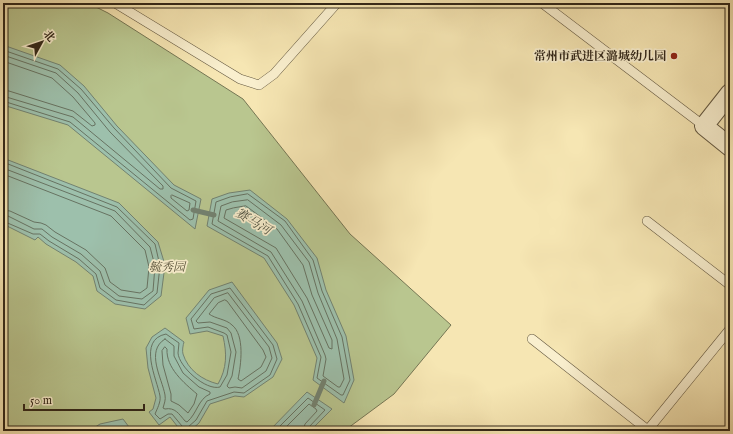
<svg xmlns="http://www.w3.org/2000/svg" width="733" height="434" font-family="'IM FELL English','Noto Serif SC',serif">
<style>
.green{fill:#b9c68f;stroke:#757654}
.water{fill:#9dc0ac;stroke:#728271}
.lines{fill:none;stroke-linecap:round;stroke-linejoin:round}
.shore{stroke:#677362;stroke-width:1}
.stream{stroke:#728271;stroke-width:5}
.lane-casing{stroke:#62563f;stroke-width:10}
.street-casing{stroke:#62563f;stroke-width:20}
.lane{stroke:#f9efce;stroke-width:9}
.street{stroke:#f9efce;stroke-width:18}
.poi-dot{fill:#8f2418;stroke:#f9efce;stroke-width:1.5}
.labels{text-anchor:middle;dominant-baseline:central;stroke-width:3.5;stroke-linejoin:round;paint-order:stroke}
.poi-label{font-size:12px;font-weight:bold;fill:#312618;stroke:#f9efce;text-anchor:end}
.park-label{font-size:12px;font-style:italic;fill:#534e36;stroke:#f9efce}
.water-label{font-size:13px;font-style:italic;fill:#515444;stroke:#f9efce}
</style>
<rect width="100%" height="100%" fill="#f6e6b3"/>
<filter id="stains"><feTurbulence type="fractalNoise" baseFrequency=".005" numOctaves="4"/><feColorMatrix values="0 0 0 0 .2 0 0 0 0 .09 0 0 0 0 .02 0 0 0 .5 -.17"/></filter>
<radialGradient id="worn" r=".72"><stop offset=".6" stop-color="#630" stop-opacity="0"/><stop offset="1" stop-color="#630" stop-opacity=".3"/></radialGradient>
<!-- green -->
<path class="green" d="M 3,3 L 88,3 L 108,13 L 243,99 L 350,234 L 451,325 L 394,394 L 344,431 L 3,431 Z"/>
<!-- water -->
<path class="water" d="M 3,45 L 60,65 L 84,86 L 117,126 L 174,185 L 201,199 L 195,229 L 68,125 L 3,105 Z
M 3,158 L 119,203 L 158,242 L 165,265 L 161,296 L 145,309 L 115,304 L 97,291 L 93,276 L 76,262 L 46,244 L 38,237 L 35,240 L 3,224 Z
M 250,190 L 287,219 L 317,258 L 326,290 L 346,336 L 354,380 L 344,403 L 313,380 L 317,358 L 294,305 L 264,258 L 207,226 L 212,199 L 229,193 Z
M 232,282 L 277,343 L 282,359 L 273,377 L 244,397 L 235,396 L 210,404 L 199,423 L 190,431 L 181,431 L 170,417 L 159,425 L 149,412 L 153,409 L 156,398 L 148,368 L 146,348 L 152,337 L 165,328 L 184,342 C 183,345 182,351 183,354 C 188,370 202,380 218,384 C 227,368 227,354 223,336 L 207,331 L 190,334 L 186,318 L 209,290 Z
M 307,392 L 332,409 L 310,431 L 269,431 Z
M 123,419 L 132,431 L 89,431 L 100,424 Z"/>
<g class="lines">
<!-- shore -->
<path class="shore" d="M 3,50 L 58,69 L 81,89 L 114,128 L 171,188 L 196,201 L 193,219 L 190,220 L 70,122 L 3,101
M 3,55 L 56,73 L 78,93 L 110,132 L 163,186 L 163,189 L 160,189 L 73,117 L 3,96
M 3,61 L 52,78 L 73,97 L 95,123 L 95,125 L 92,126 L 73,111 L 9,91 L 3,90
M 3,162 L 117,207 L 155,244 L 160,266 L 157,293 L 144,305 L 116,300 L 100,288 L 96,274 L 79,259 L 49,241 L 40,234 L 33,234 L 3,221
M 3,168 L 115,211 L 150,247 L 155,266 L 153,291 L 142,299 L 119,296 L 105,285 L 100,271 L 81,254 L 52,237 L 42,229 L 34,229 L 8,216 L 3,216
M 3,174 L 111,216 L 145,250 L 149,267 L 147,288 L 140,293 L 121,290 L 110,282 L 105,268 L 86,250 L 55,232 L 46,225 L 41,223 L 34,222 L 10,211 L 3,210
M 248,194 L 285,221 L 313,260 L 322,291 L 342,337 L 350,380 L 343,395 L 341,395 L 317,378 L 321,357 L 298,304 L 268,256 L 212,224 L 216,202 L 230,197 Z
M 172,195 L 190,203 L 189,210 L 187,211 L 171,198 L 171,196 Z
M 248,200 L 281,225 L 309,262 L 318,293 L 337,339 L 344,379 L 340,387 L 338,387 L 323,376 L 326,359 L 325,355 L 302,301 L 271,252 L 218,221 L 221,206 L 232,202 Z
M 246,206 L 277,229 L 303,265 L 312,295 L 332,340 L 332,349 L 329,348 L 307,298 L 276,248 L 224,218 L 226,210 L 233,208 Z
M 228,293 L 269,347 L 272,358 L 266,371 L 242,388 L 235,387 L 229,388 L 227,386 L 232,376 L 236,352 L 231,333 L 227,328 L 210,322 L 198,323 L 196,321 L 214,298 Z
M 225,300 L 227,301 L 263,350 L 266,357 L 261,367 L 241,381 L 238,379 C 241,365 245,335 232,325 C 226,319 216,319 209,314 L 218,303 Z
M 165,339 L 174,346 L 174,356 L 183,373 L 199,387 L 210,392 L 210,394 C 198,399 197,414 187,422 L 185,421 C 179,414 175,407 165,409 L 163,408 C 164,404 166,400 165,395 C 162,378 145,351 165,339 Z
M 165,347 L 167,349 C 166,368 184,383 197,394 L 194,404 L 188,413 L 179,405 L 171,401 L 171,394 L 163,365 L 162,351 Z
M 184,431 L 182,426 L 172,414 L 168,414 L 160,419 L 155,414 C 157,409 161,402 160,396 C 157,379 137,340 166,334 L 179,343 C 179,346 178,350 178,353 C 179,367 206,391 220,387 L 227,375 L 231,352 L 227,335 L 224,333 L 208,327 L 194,329 L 191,319 L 211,294 L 230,288 L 273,345 L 277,359 L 270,375 L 244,393 L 234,392 L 207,401 L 196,420 L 188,427 L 188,431
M 275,431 L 308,398 L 325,410 L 309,427 L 308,431
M 282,431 L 309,404 L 316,409 L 317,411 L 305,424 L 303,431"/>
<!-- stream -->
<path class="stream" d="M 193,210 L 214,215
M 314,405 L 324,381"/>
<!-- lane casing -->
<g class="lane-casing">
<path id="lane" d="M 115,3 L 240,79 L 259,85 L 274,74 L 337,3
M 542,3 L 704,126
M 647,221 L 730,285
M 532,339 L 649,431
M 647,431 L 730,329"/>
</g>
<!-- street casing -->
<g class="street-casing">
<path id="street" d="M 730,93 L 704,126 L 730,147"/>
</g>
<!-- lane -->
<use href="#lane" class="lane"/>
<!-- street -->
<use href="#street" class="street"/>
</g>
<!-- markers -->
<circle class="poi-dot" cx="674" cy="56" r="4"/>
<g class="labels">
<!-- poi labels -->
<g class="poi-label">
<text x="666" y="56">常州市武进区潞城幼儿园</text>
</g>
<!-- park labels -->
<g class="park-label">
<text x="167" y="267">毓秀园</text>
</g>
<!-- water labels -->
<g class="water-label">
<text transform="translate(253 222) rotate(31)">赛马河</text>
</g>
</g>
<!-- margin -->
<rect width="733" height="434" fill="none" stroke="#f6e6b3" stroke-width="16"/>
<rect x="4" y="4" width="725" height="426" fill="none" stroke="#312618" stroke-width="2"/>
<rect x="8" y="8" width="717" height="418" fill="none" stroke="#312618"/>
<!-- north arrow -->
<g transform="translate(42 42) rotate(50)" stroke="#f9efce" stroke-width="3" paint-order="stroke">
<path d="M0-3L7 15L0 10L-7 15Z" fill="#312618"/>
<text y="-6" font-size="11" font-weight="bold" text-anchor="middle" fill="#312618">北</text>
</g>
<!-- scale -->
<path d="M24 404v6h120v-6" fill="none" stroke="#312618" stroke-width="2"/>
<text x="30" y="404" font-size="12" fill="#312618" stroke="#f9efce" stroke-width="3" paint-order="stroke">50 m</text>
<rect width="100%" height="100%" filter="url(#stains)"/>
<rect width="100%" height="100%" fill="url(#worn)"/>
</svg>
